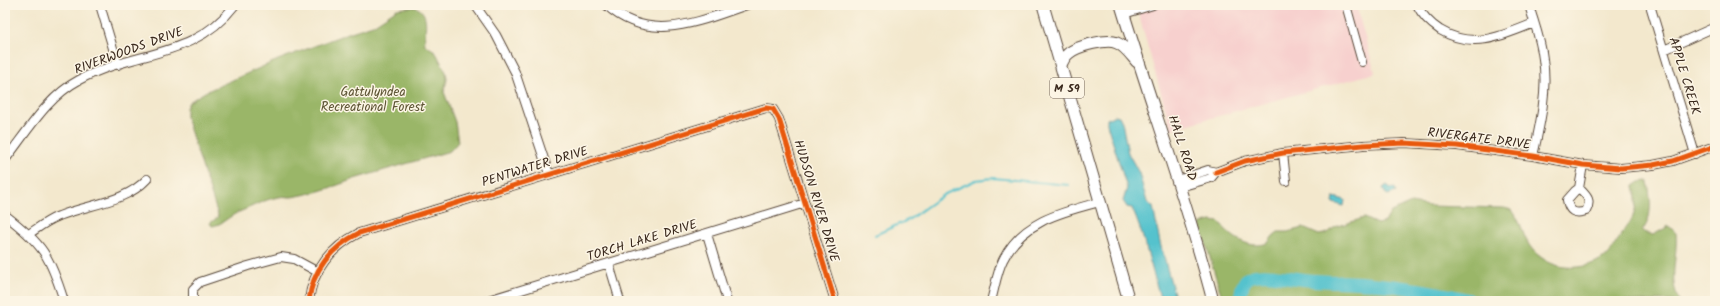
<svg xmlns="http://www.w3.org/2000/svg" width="1720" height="306" font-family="Kalam,sans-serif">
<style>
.built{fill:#f7d0ce}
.forest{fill:#9ab668;stroke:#6a7043}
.water{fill:#55c2cd;stroke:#487676}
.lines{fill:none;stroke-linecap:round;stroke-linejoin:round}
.stream{stroke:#55c2cd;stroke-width:2}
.river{stroke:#55c2cd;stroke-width:13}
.minor-casing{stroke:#574638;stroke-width:10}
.highway-casing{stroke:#574638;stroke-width:13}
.minor{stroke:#fff;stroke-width:8}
.highway{stroke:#fff;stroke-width:11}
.cycleway-casing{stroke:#fcf5e5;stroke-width:8}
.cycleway{stroke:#e8590c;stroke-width:5}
.labels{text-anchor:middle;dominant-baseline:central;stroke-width:3;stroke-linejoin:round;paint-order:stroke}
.shield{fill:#fcf5e5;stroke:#75675a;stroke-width:1}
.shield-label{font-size:12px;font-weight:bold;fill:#3b2a1e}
.street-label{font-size:13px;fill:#3b2a1e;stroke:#fcf5e5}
.park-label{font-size:13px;fill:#5d5434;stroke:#fcf5e5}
</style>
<rect width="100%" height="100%" fill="#fcf5e5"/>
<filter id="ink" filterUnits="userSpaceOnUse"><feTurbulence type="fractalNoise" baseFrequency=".025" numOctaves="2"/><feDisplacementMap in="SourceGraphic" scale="8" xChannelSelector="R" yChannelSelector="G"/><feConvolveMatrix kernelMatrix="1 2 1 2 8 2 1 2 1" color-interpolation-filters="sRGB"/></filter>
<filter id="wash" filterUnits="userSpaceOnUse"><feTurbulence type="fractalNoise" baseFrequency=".012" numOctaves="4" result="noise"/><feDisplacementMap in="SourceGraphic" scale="16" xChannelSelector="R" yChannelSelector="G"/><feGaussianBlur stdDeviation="0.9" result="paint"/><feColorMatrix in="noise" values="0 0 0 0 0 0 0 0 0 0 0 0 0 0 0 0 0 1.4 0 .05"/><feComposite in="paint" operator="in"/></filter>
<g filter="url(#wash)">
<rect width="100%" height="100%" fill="#f3e8cd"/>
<!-- built -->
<path class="built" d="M 1136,5 L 1356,5 L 1375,73 L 1171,129 Z"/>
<!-- forest -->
<path class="forest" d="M 415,7 C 432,13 423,32 425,45 L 435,51 L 446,72 L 447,79 L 444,92 L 455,122 L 458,142 L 450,151 L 354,179 C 334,187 312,194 291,197 C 287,197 283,196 279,197 C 265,199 252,207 239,212 C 229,216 222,225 212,226 L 210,223 L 217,218 L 218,215 L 186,117 L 186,108 L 189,102 L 205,92 L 278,60 L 351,32 L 373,25 L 397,9 Z
M 1648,181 C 1650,198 1654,216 1642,231 L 1653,235 L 1669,226 L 1676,233 C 1678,257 1668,278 1679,301 L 1314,301 L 1292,298 L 1284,298 L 1275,301 L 1223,301 L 1200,224 L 1211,221 L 1219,222 C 1231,237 1248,250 1268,243 L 1273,236 L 1278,232 L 1287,232 L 1303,228 L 1319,235 L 1328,233 L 1335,227 L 1364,218 L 1377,224 L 1385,222 L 1391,212 L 1411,203 L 1428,206 L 1504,208 L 1512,210 C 1526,229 1521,245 1545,260 C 1562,271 1587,269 1603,258 C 1612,252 1616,242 1622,234 C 1627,227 1633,219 1635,210 C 1637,202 1636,194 1634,186 L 1640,182 Z"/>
<!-- water -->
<path class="water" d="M 1115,115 L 1119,116 L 1122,122 L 1128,153 L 1139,173 L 1147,202 L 1153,207 L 1160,243 L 1176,301 L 1161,301 C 1152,270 1145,238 1132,208 L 1127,207 L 1123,201 L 1127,188 L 1107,124 L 1107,119 Z
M 1387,185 L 1391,188 L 1395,188 L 1396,192 L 1388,195 L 1385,193 L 1383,188 Z
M 1334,197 L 1345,200 L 1344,206 L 1333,203 Z"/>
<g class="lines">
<!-- stream -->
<path class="stream" d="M 875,235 L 908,220 L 943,195 L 976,180 L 993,178 L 1069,185"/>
<!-- river -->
<path class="river" d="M 1240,301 C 1241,293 1241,281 1250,277 C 1264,271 1292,279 1308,280 C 1330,282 1353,281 1375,284 C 1408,287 1442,293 1474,301"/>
</g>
</g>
<g filter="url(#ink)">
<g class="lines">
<!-- minor casing -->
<g class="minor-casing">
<path id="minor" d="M 100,5 L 118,65
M 475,5 L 496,35 L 515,72 L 549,174
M 606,5 C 650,45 699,21 747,5
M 1346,5 L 1362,62
M 1417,5 C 1422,15 1431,24 1440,30 C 1473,50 1502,36 1534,23
M 1529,5 C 1534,23 1541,40 1543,59 C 1548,91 1540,125 1533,156
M 1650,5 L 1695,154
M 1124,14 L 1153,5
M 1664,50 L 1715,27
M 1283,153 L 1286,181
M 5,160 C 27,132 47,97 79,80 C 133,50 193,60 235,5
M 1216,172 L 1245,161 L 1283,153 L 1363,145 L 1404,143 L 1457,146 L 1533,156 L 1583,165 L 1621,168 L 1653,165 L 1673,161 L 1715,146
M 1178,180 L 1208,170 L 1216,172 L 1211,178 L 1180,187
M 1579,188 C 1587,196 1592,200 1586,211 C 1574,215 1569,211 1567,200 L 1575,191 L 1579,188 L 1583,165
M 5,215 C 43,244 50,256 64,301
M 29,234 C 39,227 48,220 59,216 C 88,204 125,203 147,179
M 707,234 L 727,301
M 609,264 L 620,301
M 193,301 L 193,289 L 200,282 L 248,266 L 281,257 L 294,259 L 318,272
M 309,301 C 312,270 332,247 359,233 L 766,108 L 773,109 L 779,119 L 835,301
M 485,301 L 805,203
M 991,301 C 995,287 997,272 1003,260 C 1022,221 1062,212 1100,202"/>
</g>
<!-- highway casing -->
<g class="highway-casing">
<path id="highway" d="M 1043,5 L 1129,301
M 1121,5 C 1151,104 1187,201 1213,301
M 1061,65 C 1063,60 1065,56 1069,53 C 1078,46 1107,38 1117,43 C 1125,46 1131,55 1137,62"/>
</g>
<!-- minor -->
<use href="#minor" class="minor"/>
<!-- highway -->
<use href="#highway" class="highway"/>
<!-- cycleway casing -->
<g class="cycleway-casing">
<path id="cycleway" d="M 1216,172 L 1245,161 L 1283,153 L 1363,145 L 1404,143 L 1457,146 L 1533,156 L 1583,165 L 1621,168 L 1653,165 L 1673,161 L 1715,146
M 309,301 C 312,270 332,247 359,233 L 766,108 L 773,109 L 779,119 L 835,301"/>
</g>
<!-- cycleway -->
<use href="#cycleway" class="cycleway"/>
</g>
</g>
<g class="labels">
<!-- shield labels -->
<rect class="shield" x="1050" y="78" width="34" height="20" rx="3"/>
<g class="shield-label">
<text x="1067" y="88">M 59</text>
</g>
<!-- street labels -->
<g class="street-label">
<text transform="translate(129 51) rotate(-20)">RIVERWOODS DRIVE</text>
<text transform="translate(1684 76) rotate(73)">APPLE CREEK</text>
<text transform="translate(1479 139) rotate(7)">RIVERGATE DRIVE</text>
<text transform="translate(1182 148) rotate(72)">HALL ROAD</text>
<text transform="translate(535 167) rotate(-17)">PENTWATER DRIVE</text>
<text transform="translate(816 201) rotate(73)">HUDSON RIVER DRIVE</text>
<text transform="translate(642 241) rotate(-17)">TORCH LAKE DRIVE</text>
</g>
<!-- park labels -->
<g class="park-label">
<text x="373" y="92">Gattulyndea<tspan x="373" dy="15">Recreational Forest</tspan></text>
</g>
</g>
<!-- margin -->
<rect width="1720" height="306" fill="none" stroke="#fcf5e5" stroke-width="20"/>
</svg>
